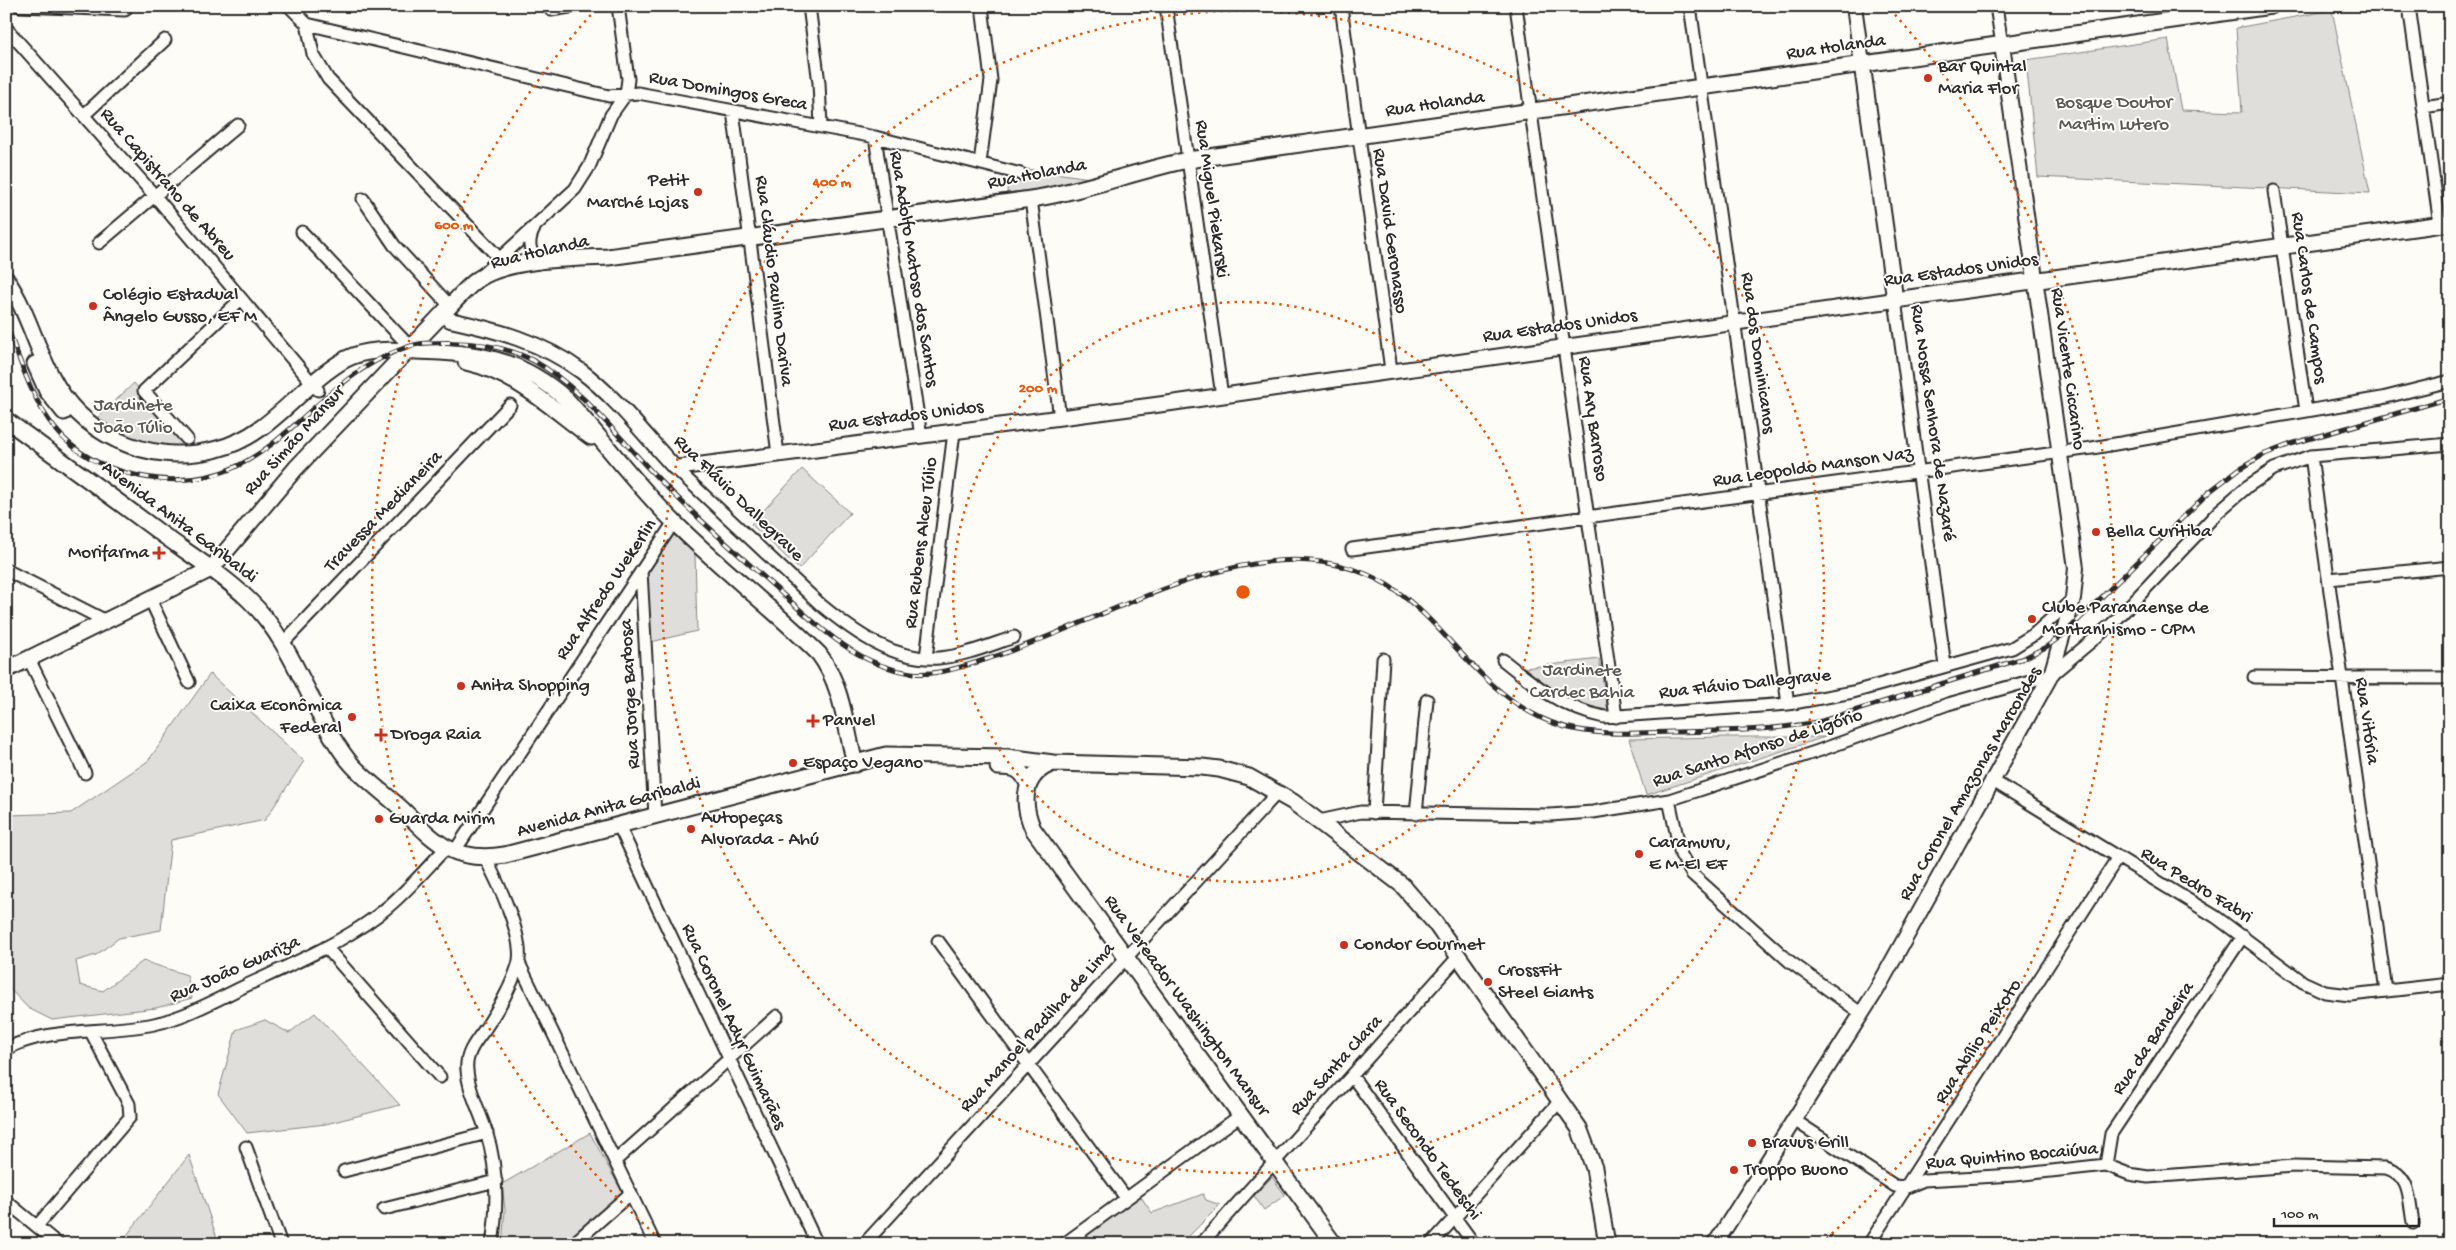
<svg xmlns="http://www.w3.org/2000/svg" width="2456" height="1250" font-family="'Gochi Hand',sans-serif">
<style>
.green{fill:#dfdeda;stroke:#858482}
.lines{fill:none;stroke-linecap:round;stroke-linejoin:round}
.minor-casing{stroke:#2b2b2b;stroke-width:15}
.tertiary-casing{stroke:#2b2b2b;stroke-width:18}
.secondary-casing{stroke:#2b2b2b;stroke-width:19}
.minor{stroke:#fdfcf7;stroke-width:11}
.tertiary{stroke:#fdfcf7;stroke-width:14}
.secondary{stroke:#fdfcf7;stroke-width:15}
.rail-casing{stroke:#2b2b2b;stroke-width:5}
.rail{stroke:#fdfcf7;stroke-width:3;stroke-dasharray:9;stroke-linecap:butt}
.ring{fill:none;stroke:#e8590c;stroke-width:2.5;stroke-dasharray:2.5 5}
.poi-dot{fill:#c8321e;stroke:#fdfcf7;stroke-width:2}
.labels{text-anchor:middle;dominant-baseline:central;stroke-width:4;stroke-linejoin:round;paint-order:stroke}
.street-label{font-size:19px;fill:#2b2b2b;stroke:#fdfcf7}
.poi-label{font-size:19px;fill:#2b2b2b;stroke:#fdfcf7;text-anchor:start}
.park-label{font-size:19px;fill:#585857;stroke:#fdfcf7}
.centre{fill:#e8590c;stroke:#fdfcf7;stroke-width:2.5}
.ring-label{font-size:15px;text-anchor:middle;font-weight:bold;fill:#e8590c;stroke:#fdfcf7;stroke-width:4;stroke-linejoin:round;paint-order:stroke}
</style>
<rect width="100%" height="100%" fill="#fdfcf7"/>
<filter id="ink" filterUnits="userSpaceOnUse"><feTurbulence type="fractalNoise" baseFrequency=".02" numOctaves="2"/><feDisplacementMap in="SourceGraphic" scale="10" xChannelSelector="R" yChannelSelector="G"/><feConvolveMatrix kernelMatrix="1 2 1 2 8 2 1 2 1" color-interpolation-filters="sRGB"/></filter>
<g filter="url(#ink)">
<!-- green -->
<path class="green" d="M 2332,10 L 2370,193 L 2038,177 L 2026,60 L 2168,39 L 2181,110 L 2242,112 L 2236,28 Z
M 1027,169 L 1090,178 L 1056,187 L 1007,193 L 1008,178 L 1024,182 Z
M 134,383 L 192,449 L 141,444 L 94,421 Z
M 802,469 L 850,513 L 799,569 L 751,524 Z
M 671,533 L 695,553 L 697,631 L 651,642 L 647,567 Z
M 1599,659 L 1608,710 C 1575,705 1550,688 1524,668 Z
M 210,674 L 304,761 L 265,820 L 171,840 L 161,930 L 119,938 L 96,955 L 76,961 L 80,985 L 103,991 L 143,961 L 187,975 L 192,998 L 156,1008 L 52,1020 L 28,1008 L 6,985 L 6,801 L 9,815 L 71,813 L 148,761 Z
M 1721,737 L 1825,737 L 1646,795 L 1629,739 Z
M 315,1013 L 400,1105 L 326,1124 L 247,1133 L 218,1094 L 236,1030 L 265,1020 L 289,1033 Z
M 590,1133 L 622,1192 L 562,1244 L 502,1244 L 505,1210 L 502,1184 Z
M 189,1155 L 219,1244 L 120,1244 Z
M 1272,1177 L 1285,1195 L 1264,1210 L 1254,1196 Z
M 1139,1194 L 1152,1213 L 1203,1194 L 1206,1200 L 1220,1205 L 1181,1244 L 1072,1244 Z"/>
<g class="lines">
<!-- minor casing -->
<g class="minor-casing">
<path id="minor" d="M 20,6 L 125,10
M 289,6 L 307,24 L 609,96 L 638,93 L 875,137 L 1021,174
M 809,6 L 819,83 L 821,127
M 1166,6 L 1222,396
M 1341,6 L 1391,370
M 1516,6 L 1616,717
M 1690,6 L 1788,704
M 1996,6 L 2002,45
M 2409,6 L 2440,225
M 551,10 L 576,6
M 307,24 L 313,54 L 328,79 L 500,259
M 6,28 L 155,196 L 318,390
M 2423,107 L 2450,103
M 733,111 L 778,454
M 84,115 L 165,40
M 875,137 L 921,436
M 980,163 L 991,80 L 982,6
M 2274,191 L 2306,411
M 363,199 L 394,245 L 450,306
M 1031,199 L 1060,418
M 534,229 C 527,242 529,251 539,263
M 302,232 L 410,347
M 99,243 L 238,125
M 484,273 L 575,189 L 589,167 L 611,115 L 626,94 L 628,79 L 618,6
M 1895,300 L 1945,666
M 187,439 L 144,391 L 241,299
M 2311,456 L 2386,991
M 675,468 L 821,605 C 855,633 894,661 939,658 C 964,656 990,645 1014,637
M 1352,549 L 2092,448 L 2382,398 L 2450,381
M 6,570 L 106,621
M 641,571 L 655,816
M 2329,579 L 2450,567
M 150,599 L 189,682
M 282,644 L 510,405
M 926,658 L 954,432
M 29,659 L 85,773
M 1503,660 C 1534,685 1564,709 1604,717 L 1788,704 L 1853,692 L 2012,648 L 2033,635 L 2073,599
M 2254,677 L 2450,678
M 1993,781 L 2216,917 L 2303,982 L 2325,992 L 2350,995 L 2450,984
M 1669,800 L 1681,855 L 1692,874 L 1789,961 L 1862,1014
M 1374,813 L 1383,659
M 1416,814 L 1427,700
M 1319,821 L 1361,812 L 1550,815 L 1593,812 L 1669,800 L 1818,751 L 1948,704 L 2051,675 L 2112,624 L 2219,511 L 2248,486 L 2274,469 L 2311,456 L 2450,444
M 619,826 L 817,1244
M 454,852 L 674,522
M 485,858 C 497,880 526,940 518,965 C 511,988 498,1009 485,1029 C 476,1041 465,1054 467,1070 C 468,1090 480,1111 486,1131 C 498,1168 498,1206 492,1244
M 938,941 L 1126,1198
M 326,947 L 440,1077
M 519,963 L 655,1244
M 6,1049 C 51,1026 106,1034 154,1024 C 186,1017 216,1000 245,986 C 290,965 338,945 378,915 C 403,896 424,871 445,849
M 1352,1076 L 1474,1244
M 1794,1120 L 1895,1186 L 1907,1187 L 1924,1180 L 2015,1175 L 2106,1165 L 2129,1174 L 2148,1177 L 2294,1166 L 2386,1168 C 2411,1175 2409,1200 2413,1223
M 246,1147 L 281,1244
M 615,1161 L 777,1016
M 2106,1165 L 2111,1134 L 2243,936
M 344,1171 L 487,1133
M 6,1201 L 58,1244
M 384,1209 L 496,1181
M 37,1226 L 130,1117 L 129,1104 L 91,1032
M 573,1244 L 631,1193
M 864,1244 L 1278,792
M 1064,1244 L 1241,1115
M 1201,1244 L 1459,956
M 1431,1244 L 1561,1100
M 1869,1244 L 2118,857"/>
</g>
<!-- tertiary casing -->
<g class="tertiary-casing">
<path id="tertiary" d="M 1854,6 L 1862,64
M 450,320 C 496,330 542,342 581,371 C 617,398 645,436 675,468 L 1171,403 L 1895,300
M 1715,1244 L 1876,991 L 2051,675 L 2073,599 L 2076,568 L 2002,45"/>
</g>
<!-- secondary casing -->
<g class="secondary-casing">
<path id="secondary" d="M 1862,64 L 1895,300 L 2450,223
M 6,279 C 35,321 40,375 77,412 C 125,460 205,469 261,428 C 290,407 314,377 346,359 C 367,348 393,350 416,351 C 478,353 519,357 567,400 C 604,441 636,485 675,523 C 721,569 773,608 819,654 C 842,684 846,729 855,764
M 466,362 C 516,373 550,407 591,437
M 35,364 L 47,391 L 64,412
M 6,420 C 57,457 108,494 159,532 C 189,554 222,574 249,600 C 295,644 310,711 348,760 C 364,780 386,794 404,811 C 437,844 455,863 505,855 L 886,755 L 1007,757 L 1053,763 L 1202,767 L 1219,769 L 1249,777 L 1293,802 L 1402,885 L 1435,923 L 1579,1128 L 1594,1168 L 1607,1244
M 6,670 L 211,569 L 296,468 L 450,306 C 461,295 471,282 485,275 C 520,258 571,259 608,257 L 1031,199 C 1085,191 1135,171 1188,160 L 2271,6
M 1053,763 C 1023,774 1021,802 1033,829 L 1334,1244
M 998,767 C 1014,767 1021,768 1028,784"/>
</g>
<!-- minor -->
<use href="#minor" class="minor"/>
<!-- tertiary -->
<use href="#tertiary" class="tertiary"/>
<!-- secondary -->
<use href="#secondary" class="secondary"/>
<!-- rail casing -->
<g class="rail-casing">
<path id="rail" d="M 6,324 C 35,400 49,457 139,476 C 269,502 298,390 399,350 C 410,346 418,343 429,343 C 465,341 502,344 534,361 C 580,387 615,433 651,471 C 688,510 728,545 768,581 C 795,605 821,631 851,650 C 868,661 890,670 911,673 C 935,676 961,667 984,660 C 1083,630 1207,552 1311,561 C 1419,570 1441,651 1517,704 C 1531,714 1548,722 1565,727 C 1599,736 1637,733 1672,732 C 1723,731 1772,731 1822,721 L 2024,658 L 2046,647 L 2064,634 L 2209,492 L 2239,469 L 2265,454 L 2291,444 L 2450,398"/>
</g>
<!-- rail -->
<use href="#rail" class="rail"/>
</g>
</g>
<!-- distance rings -->
<g class="ring">
<circle cx="1243" cy="592" r="290"/>
<circle cx="1243" cy="592" r="581"/>
<path d="M660 1239A871 871 0 0 1 596 9M1890 9A871 871 0 0 1 1826 1239"/>
</g>
<!-- markers -->
<g class="poi-dot">
<circle cx="1928" cy="78" r="5"/>
<circle cx="698" cy="192" r="5"/>
<circle cx="93" cy="306" r="5"/>
<circle cx="2096" cy="532" r="5"/>
<path d="M156.5 545.5h5v5h5v5h-5v5h-5v-5h-5v-5h5z"/>
<circle cx="2032" cy="619" r="5"/>
<circle cx="461" cy="686" r="5"/>
<circle cx="352" cy="717" r="5"/>
<path d="M810.5 713.5h5v5h5v5h-5v5h-5v-5h-5v-5h5z"/>
<path d="M378.5 727.5h5v5h5v5h-5v5h-5v-5h-5v-5h5z"/>
<circle cx="793" cy="763" r="5"/>
<circle cx="379" cy="819" r="5"/>
<circle cx="691" cy="829" r="5"/>
<circle cx="1639" cy="854" r="5"/>
<circle cx="1344" cy="945" r="5"/>
<circle cx="1488" cy="982" r="5"/>
<circle cx="1752" cy="1143" r="5"/>
<circle cx="1734" cy="1170" r="5"/>
</g>
<g class="labels">
<!-- street labels -->
<g class="street-label">
<text transform="translate(1836 48) rotate(-8)">Rua Holanda</text>
<text transform="translate(728 92) rotate(10)">Rua Domingos Greca</text>
<text transform="translate(1435 105) rotate(-8)">Rua Holanda</text>
<text transform="translate(1037 175) rotate(-11)">Rua Holanda</text>
<text transform="translate(167 185) rotate(49)">Rua Capistrano de Abreu</text>
<text transform="translate(1211 199) rotate(82)">Rua Miguel Piekarski</text>
<text transform="translate(1389 231) rotate(82)">Rua David Geronasso</text>
<text transform="translate(540 253) rotate(-13)">Rua Holanda</text>
<text transform="translate(913 269) rotate(81)">Rua Adolfo Matoso dos Santos</text>
<text transform="translate(1961 271) rotate(-8)">Rua Estados Unidos</text>
<text transform="translate(773 281) rotate(83)">Rua Cláudio Paulino Dariva</text>
<text transform="translate(2308 298) rotate(82)">Rua Carlos de Campos</text>
<text transform="translate(1560 327) rotate(-8)">Rua Estados Unidos</text>
<text transform="translate(1757 353) rotate(82)">Rua dos Dominicanos</text>
<text transform="translate(2067 369) rotate(82)">Rua Vicente Ciccarino</text>
<text transform="translate(906 417) rotate(-7)">Rua Estados Unidos</text>
<text transform="translate(1592 419) rotate(82)">Rua Ary Barroso</text>
<text transform="translate(1932 423) rotate(82)">Rua Nossa Senhora de Nazaré</text>
<text transform="translate(295 441) rotate(-48)">Rua Simão Mansur</text>
<text transform="translate(1813 468) rotate(-8)">Rua Leopoldo Manson Vaz</text>
<text transform="translate(738 499) rotate(44)">Rua Flávio Dallegrave</text>
<text transform="translate(384 512) rotate(-46)">Travessa Medianeira</text>
<text transform="translate(179 523) rotate(37)">Avenida Anita Garibaldi</text>
<text transform="translate(922 543) rotate(-83)">Rua Rubens Alceu Túlio</text>
<text transform="translate(607 590) rotate(-56)">Rua Alfredo Wekerlin</text>
<text transform="translate(1745 685) rotate(-6)">Rua Flávio Dallegrave</text>
<text transform="translate(631 694) rotate(-93)">Rua Jorge Barbosa</text>
<text transform="translate(2366 721) rotate(82)">Rua Vitória</text>
<text transform="translate(1758 749) rotate(-18)">Rua Santo Afonso de Ligório</text>
<text transform="translate(1971 784) rotate(-60)">Rua Coronel Amazonas Marcondes</text>
<text transform="translate(609 808) rotate(-15)">Avenida Anita Garibaldi</text>
<text transform="translate(2196 886) rotate(32)">Rua Pedro Fabri</text>
<text transform="translate(235 970) rotate(-24)">Rua João Guariza</text>
<text transform="translate(1186 1006) rotate(54)">Rua Vereador Washington Mansur</text>
<text transform="translate(733 1027) rotate(65)">Rua Coronel Adyr Guimarães</text>
<text transform="translate(1038 1028) rotate(-48)">Rua Manoel Padilha de Lima</text>
<text transform="translate(2154 1039) rotate(-56)">Rua da Bandeira</text>
<text transform="translate(1979 1042) rotate(-57)">Rua Abílio Peixoto</text>
<text transform="translate(1337 1066) rotate(-48)">Rua Santa Clara</text>
<text transform="translate(1427 1150) rotate(54)">Rua Secondo Tedeschi</text>
<text transform="translate(2012 1157) rotate(-5)">Rua Quintino Bocaiúva</text>
</g>
<!-- poi labels -->
<g class="poi-label">
<text x="1938" y="67">Bar Quintal<tspan x="1938" dy="22">Maria Flor</tspan></text>
<text x="688" y="181" text-anchor="end">Petit<tspan x="688" dy="22">Marché Lojas</tspan></text>
<text x="103" y="295">Colégio Estadual<tspan x="103" dy="22">Ângelo Gusso, EF M</tspan></text>
<text x="2106" y="532">Bella Curitiba</text>
<text x="149" y="553" text-anchor="end">Morifarma</text>
<text x="2042" y="608">Clube Paranaense de<tspan x="2042" dy="22">Montanhismo - CPM</tspan></text>
<text x="471" y="686">Anita Shopping</text>
<text x="342" y="706" text-anchor="end">Caixa Econômica<tspan x="342" dy="22">Federal</tspan></text>
<text x="823" y="721">Panvel</text>
<text x="391" y="735">Droga Raia</text>
<text x="803" y="763">Espaço Vegano</text>
<text x="701" y="818">Autopeças<tspan x="701" dy="22">Alvorada - Ahú</tspan></text>
<text x="389" y="819">Guarda Mirim</text>
<text x="1649" y="843">Caramuru,<tspan x="1649" dy="22">E M-EI EF</tspan></text>
<text x="1354" y="945">Condor Gourmet</text>
<text x="1498" y="971">CrossFit<tspan x="1498" dy="22">Steel Giants</tspan></text>
<text x="1762" y="1143">Bravus Grill</text>
<text x="1744" y="1170">Troppo Buono</text>
</g>
<!-- park labels -->
<g class="park-label">
<text x="2114" y="103">Bosque Doutor<tspan x="2114" dy="22">Martim Lutero</tspan></text>
<text x="133" y="406">Jardinete<tspan x="133" dy="22">João Túlio</tspan></text>
<text x="1582" y="671">Jardinete<tspan x="1582" dy="22">Cardec Bahia</tspan></text>
</g>
</g>
<circle cx="1243" cy="592" r="8" class="centre"/>
<g class="ring-label">
<text x="832" y="186">400 m</text>
<text x="454" y="229">600 m</text>
<text x="1038" y="392">200 m</text>
</g>
<!-- margin -->
<rect width="2456" height="1250" fill="none" stroke="#fdfcf7" stroke-width="25"/>
<rect x="12" y="12" width="2431" height="1225" fill="none" stroke="#2b2b2b" stroke-width="2" filter="url(#ink)"/>
<!-- scale -->
<path d="M2274 1218v8h145v-8" fill="none" stroke="#2b2b2b" stroke-width="2.5"/>
<text x="2281" y="1218" font-size="15" fill="#2b2b2b" stroke="#fdfcf7" stroke-width="4" paint-order="stroke">100 m</text>
</svg>
